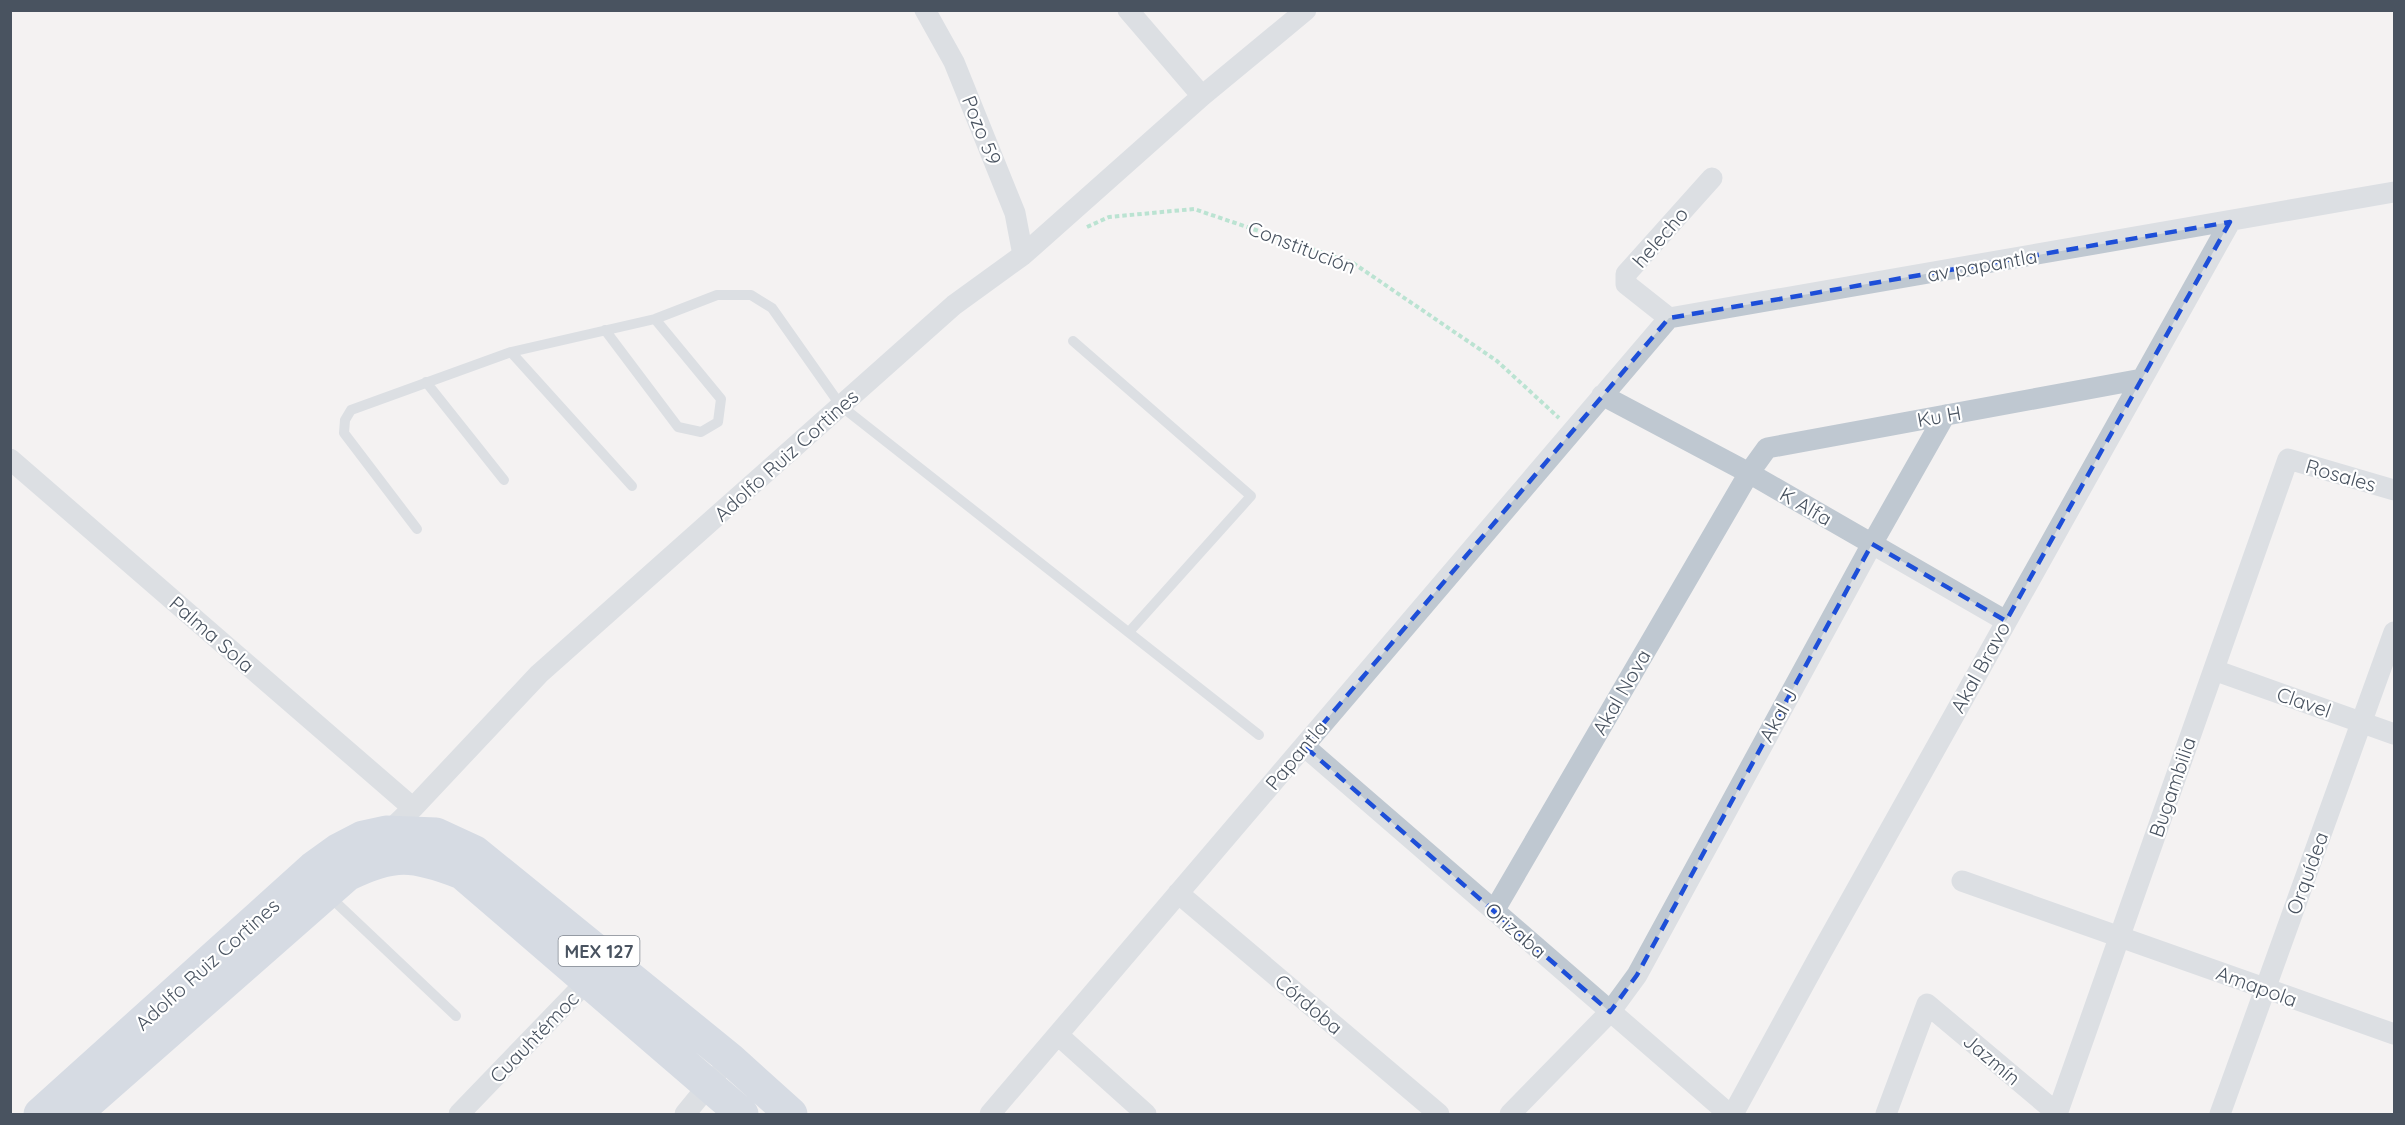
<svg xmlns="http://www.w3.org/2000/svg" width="2405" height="1125" font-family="Quicksand,sans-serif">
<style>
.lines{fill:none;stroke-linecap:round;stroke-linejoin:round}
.path{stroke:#77d1ac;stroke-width:4;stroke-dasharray:4.5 3;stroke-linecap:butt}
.service{stroke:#bfc8d1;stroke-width:10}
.minor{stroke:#bfc8d1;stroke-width:21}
.primary{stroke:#b1bfd1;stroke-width:33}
.marked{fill:none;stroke:#1d4ed8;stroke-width:4.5;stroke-dasharray:12 8;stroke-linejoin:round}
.labels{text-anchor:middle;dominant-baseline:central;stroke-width:4.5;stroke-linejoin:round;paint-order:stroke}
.shield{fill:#fff;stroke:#808790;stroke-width:1.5}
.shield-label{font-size:18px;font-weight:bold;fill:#495360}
.street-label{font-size:20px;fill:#495360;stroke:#fff}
</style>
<rect width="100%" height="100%" fill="#f4f2f2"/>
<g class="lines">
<!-- path -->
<path class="path" d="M 1087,227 L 1109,217 L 1194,209 L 1353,263 L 1497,361 L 1559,418"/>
<!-- service -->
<path class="service" d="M 605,330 L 678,427 L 701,432 L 718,422 L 721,399 L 655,319
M 1073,341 L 1251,496 L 1129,632
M 511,352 L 632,486
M 426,382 L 504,480
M 417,529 L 344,433 L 345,420 L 351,410 L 511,352 L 655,319 L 717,295 L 751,295 L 772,308 L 841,406 L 1259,735
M 328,895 L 456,1016"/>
<!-- minor -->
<path class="minor" d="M 925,10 L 954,62 L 1015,213 L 1023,255
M 1128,10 L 1202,96
M 1669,318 L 1626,284 L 1626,274 L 1712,178
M 1602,395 L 1749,473 L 2006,621
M 10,459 L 413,808
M 2214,670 L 2394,734
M 1304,746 L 1729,1114
M 385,835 L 413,808 L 539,674 L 954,305 L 1023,255 L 1202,96 L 1306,10
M 1962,881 L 2394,1034
M 1178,893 L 1439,1114
M 1494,911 L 1749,473 L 1767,448 L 2142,379
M 1058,1035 L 1146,1114
M 459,1114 L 596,972
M 685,1114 L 716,1076
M 990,1114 L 1669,318 L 2394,192
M 1510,1114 L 1610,1012 L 1637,975 L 1872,544 L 1945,415
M 1733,1114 L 1821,953 L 2230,222
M 1886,1114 L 1927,1004 L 2058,1114
M 2057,1114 L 2288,459 L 2394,490
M 2220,1114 L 2394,632"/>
<!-- primary -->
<path class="primary" d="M 40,1114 L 313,868 L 338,850 L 363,837 L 386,832 L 436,834 L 475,852 L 730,1059 L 791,1114
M 75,1114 L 347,875 C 394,852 413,854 462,873 L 742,1114"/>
</g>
<!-- marked area -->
<path d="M0 0H2405V1125H0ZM 2230,222 L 2006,621 L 1872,544 L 1637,975 L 1610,1012 L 1304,746 L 1669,318 Z" fill="#f4f2f2" fill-opacity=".55" fill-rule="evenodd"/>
<path class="marked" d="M 2230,222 L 2006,621 L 1872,544 L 1637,975 L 1610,1012 L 1304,746 L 1669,318 Z"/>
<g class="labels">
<!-- shield labels -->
<rect class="shield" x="558.5" y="936" width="81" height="30" rx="4.5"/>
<g class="shield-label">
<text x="599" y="951">MEX 127</text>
</g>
<!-- street labels -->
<g class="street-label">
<text transform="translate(982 130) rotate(68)">Pozo 59</text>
<text transform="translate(1660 237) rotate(-49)">helecho</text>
<text transform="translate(1302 247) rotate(21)">Constitución</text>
<text transform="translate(1982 265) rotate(-10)">av papantla</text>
<text transform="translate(1939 416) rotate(-10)">Ku H</text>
<text transform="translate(786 455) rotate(-42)">Adolfo Ruiz Cortines</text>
<text transform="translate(2341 475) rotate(16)">Rosales</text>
<text transform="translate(1806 506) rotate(30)">K Alfa</text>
<text transform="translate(212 634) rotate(41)">Palma Sola</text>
<text transform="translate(1980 667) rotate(-61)">Akal Bravo</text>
<text transform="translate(1621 692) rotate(-60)">Akal Nova</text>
<text transform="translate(2304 702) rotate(19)">Clavel</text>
<text transform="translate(1778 715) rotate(-61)">Akal J</text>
<text transform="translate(1296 755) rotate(-50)">Papantla</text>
<text transform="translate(2172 787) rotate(-71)">Bugambilia</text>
<text transform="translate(2307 873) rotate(-70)">Orquídea</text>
<text transform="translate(1516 930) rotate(41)">Orizaba</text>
<text transform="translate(207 964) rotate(-42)">Adolfo Ruiz Cortines</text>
<text transform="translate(2257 986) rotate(20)">Amapola</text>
<text transform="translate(1309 1004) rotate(40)">Córdoba</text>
<text transform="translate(534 1037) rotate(-46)">Cuauhtémoc</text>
<text transform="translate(1992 1059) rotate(40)">Jazmín</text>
</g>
</g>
<!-- border -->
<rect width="2405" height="1125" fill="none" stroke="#495360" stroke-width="24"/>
</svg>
